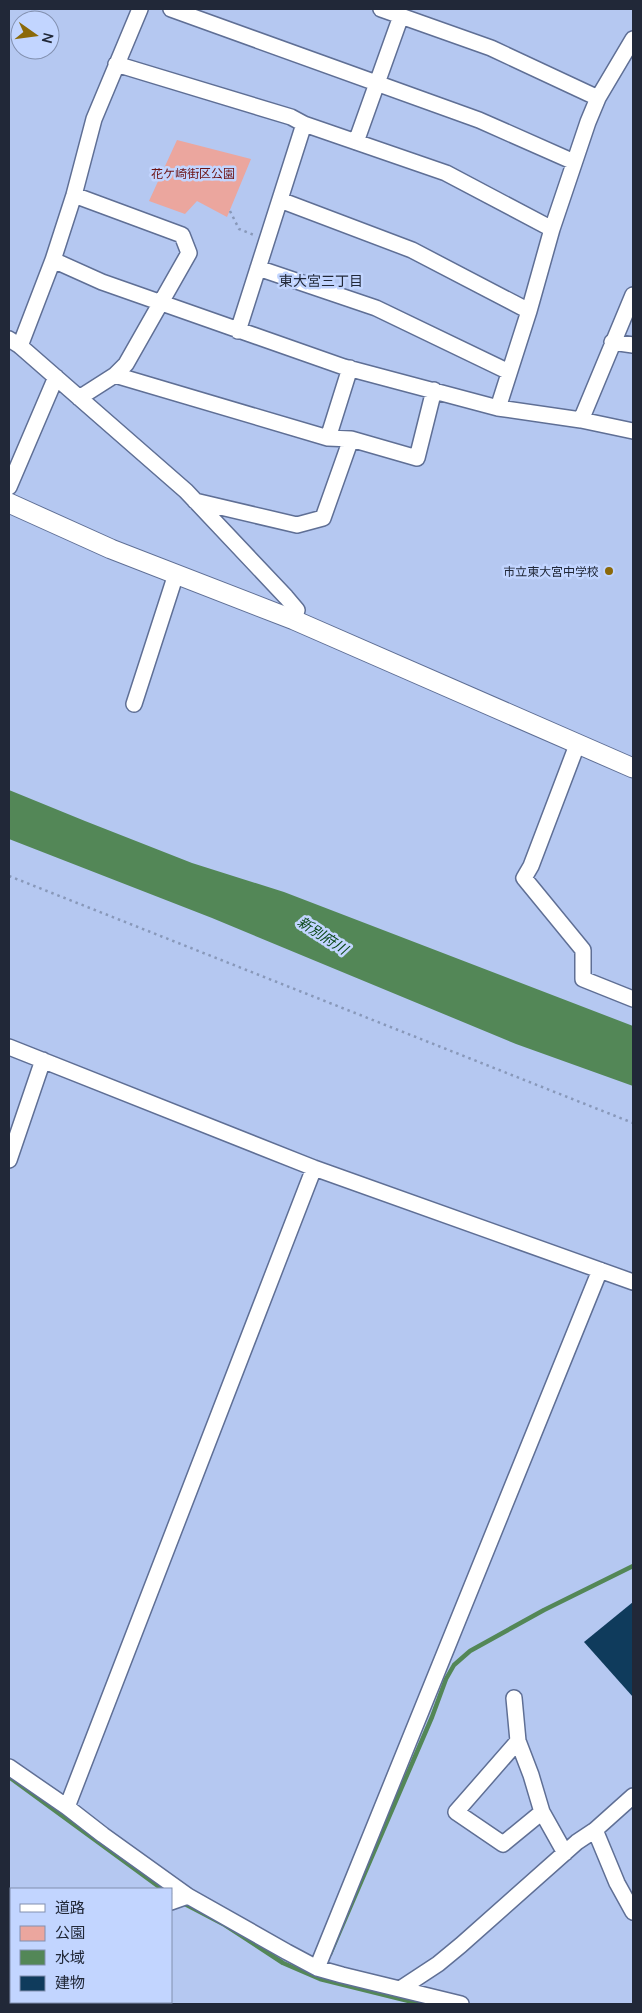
<svg xmlns="http://www.w3.org/2000/svg" width="642" height="2013" font-family="Manrope,'Noto Sans JP',sans-serif">
<style>
.green{fill:#eba69e}
.water{fill:#538757}
.lines{fill:none;stroke-linecap:round;stroke-linejoin:round}
.stream{stroke:#538757;stroke-width:4.5}
.building{fill:#0f3b5c}
.minor-casing{stroke:#5f6f95;stroke-width:18}
.tertiary-casing{stroke:#5f6f95;stroke-width:21}
.path{stroke:#8898b9;stroke-width:2.5;stroke-dasharray:2.5 4;stroke-linecap:butt}
.minor{stroke:#fff;stroke-width:15}
.tertiary{stroke:#fff;stroke-width:19}
.poi-dot{fill:#8b6909;stroke:#c2d5ff;stroke-width:2}
.labels{text-anchor:middle;dominant-baseline:central;stroke-width:5;stroke-linejoin:round;paint-order:stroke}
.park-label{font-size:12px;fill:#6c1314;stroke:#c2d5ff}
.poi-label{font-size:12px;fill:#212838;stroke:#c2d5ff;text-anchor:end}
.neighbourhood-label{font-size:14px;fill:#212838;stroke:#c2d5ff}
.water-label{font-size:14px;font-style:italic;fill:#074514;stroke:#c2d5ff}
</style>
<rect width="100%" height="100%" fill="#b5c8f1"/>
<!-- green -->
<path class="green" d="M 177,140 L 251,159 L 227,217 L 197,201 L 185,214 L 149,201 Z"/>
<!-- water -->
<path class="water" d="M 9,790 L 85,821 L 192,863 L 284,892 L 633,1026 L 633,1086 L 516,1044 L 212,918 L 9,839 Z"/>
<g class="lines">
<!-- stream -->
<path class="stream" d="M 9,1777 L 162,1889
M 183,1903 L 225,1925 L 283,1963 L 320,1979 L 421,2004
M 330,1954 L 432,1717 L 446,1679 L 454,1665 L 470,1651 L 544,1610 L 633,1566"/>
</g>
<!-- building -->
<path class="building" d="M 633,1602 L 633,1697 L 584,1642 Z"/>
<g class="lines">
<!-- minor casing -->
<g class="minor-casing">
<path id="minor" d="M 171,9 L 479,120 L 574,162
M 381,9 L 491,48 L 598,98
M 116,64 L 291,117 L 304,124 L 446,173 L 552,229
M 356,142 L 401,16
M 74,195 L 182,235 L 189,253 L 126,364 L 115,375 L 79,398
M 280,200 L 412,250 L 529,311
M 53,260 L 102,282 L 344,367 L 498,408 L 581,420 L 633,431
M 258,268 L 376,308 L 509,372
M 238,331 L 304,124
M 9,339 L 20,346 L 186,491 L 286,597 L 297,610 L 294,620
M 612,342 L 633,345
M 20,346 L 53,260 L 74,195 L 94,119 L 140,9
M 115,375 L 328,438 L 351,439 L 417,458 L 434,390
M 498,408 L 529,311 L 552,229 L 588,122 L 598,98 L 633,39
M 581,420 L 633,295
M 328,438 L 350,368
M 9,487 L 56,377
M 195,501 L 297,525 L 323,518 L 351,439
M 134,704 L 176,574
M 577,745 L 531,866 L 524,878 L 583,950 L 583,979 L 633,999
M 9,1047 L 314,1168 L 633,1282
M 9,1160 L 43,1060
M 514,1698 L 518,1741
M 9,1767 L 67,1807 L 103,1835 L 188,1896 L 287,1952 L 317,1968 L 342,1975 L 461,2004
M 67,1807 L 314,1168
M 542,1812 L 503,1844 L 456,1812 L 518,1741 L 531,1775 L 542,1812 L 565,1853
M 595,1830 L 617,1883 L 633,1912
M 171,1902 L 188,1896
M 317,1968 L 600,1270
M 9,1969 L 11,1969
M 400,1989 L 438,1964 L 461,1945 L 577,1842 L 595,1830 L 633,1796
M 91,2004 L 96,2002"/>
</g>
<!-- tertiary casing -->
<g class="tertiary-casing">
<path id="tertiary" d="M 9,503 L 111,549 L 294,620 L 633,768"/>
</g>
<!-- path -->
<path class="path" d="M 230,211 L 239,229 L 254,235
M 9,876 L 633,1123"/>
<!-- minor -->
<use href="#minor" class="minor"/>
<!-- tertiary -->
<use href="#tertiary" class="tertiary"/>
</g>
<!-- markers -->
<circle class="poi-dot" cx="609" cy="571" r="5"/>
<g class="labels">
<!-- park labels -->
<g class="park-label">
<text x="193" y="173">花ケ崎街区公園</text>
</g>
<!-- poi labels -->
<g class="poi-label">
<text x="599" y="571">市立東大宮中学校</text>
</g>
<!-- neighbourhood labels -->
<g class="neighbourhood-label">
<text x="321" y="280">東大宮三丁目</text>
</g>
<!-- water labels -->
<g class="water-label">
<text transform="translate(323 935) rotate(33)">新別府川</text>
</g>
</g>
<!-- border -->
<rect width="642" height="2013" fill="none" stroke="#212838" stroke-width="20"/>
<!-- legend -->
<rect x="10" y="1888" width="162" height="115" fill="#c2d5ff" stroke="#8290af"/>
<rect x="20" y="1904" width="25" height="8" fill="#ffffff" stroke="#8290af"/>
<text x="55" y="1913" font-size="15" fill="#212838">道路</text>
<rect x="20" y="1926" width="25" height="15" fill="#eba69e" stroke="#8290af"/>
<text x="55" y="1938" font-size="15" fill="#212838">公園</text>
<rect x="20" y="1950" width="25" height="15" fill="#538757" stroke="#8290af"/>
<text x="55" y="1963" font-size="15" fill="#212838">水域</text>
<rect x="20" y="1976" width="25" height="15" fill="#0f3b5c" stroke="#8290af"/>
<text x="55" y="1988" font-size="15" fill="#212838">建物</text>
<!-- north arrow -->
<g transform="translate(35 35) rotate(104)"><circle r="24" fill="#c2d5ff" stroke="#8290af"/>
<path d="M0-4L9 19L0 12L-9 19Z" fill="#8b6909"/>
<text y="-8" font-size="14" font-weight="bold" text-anchor="middle" fill="#212838">N</text>
</g>
</svg>
